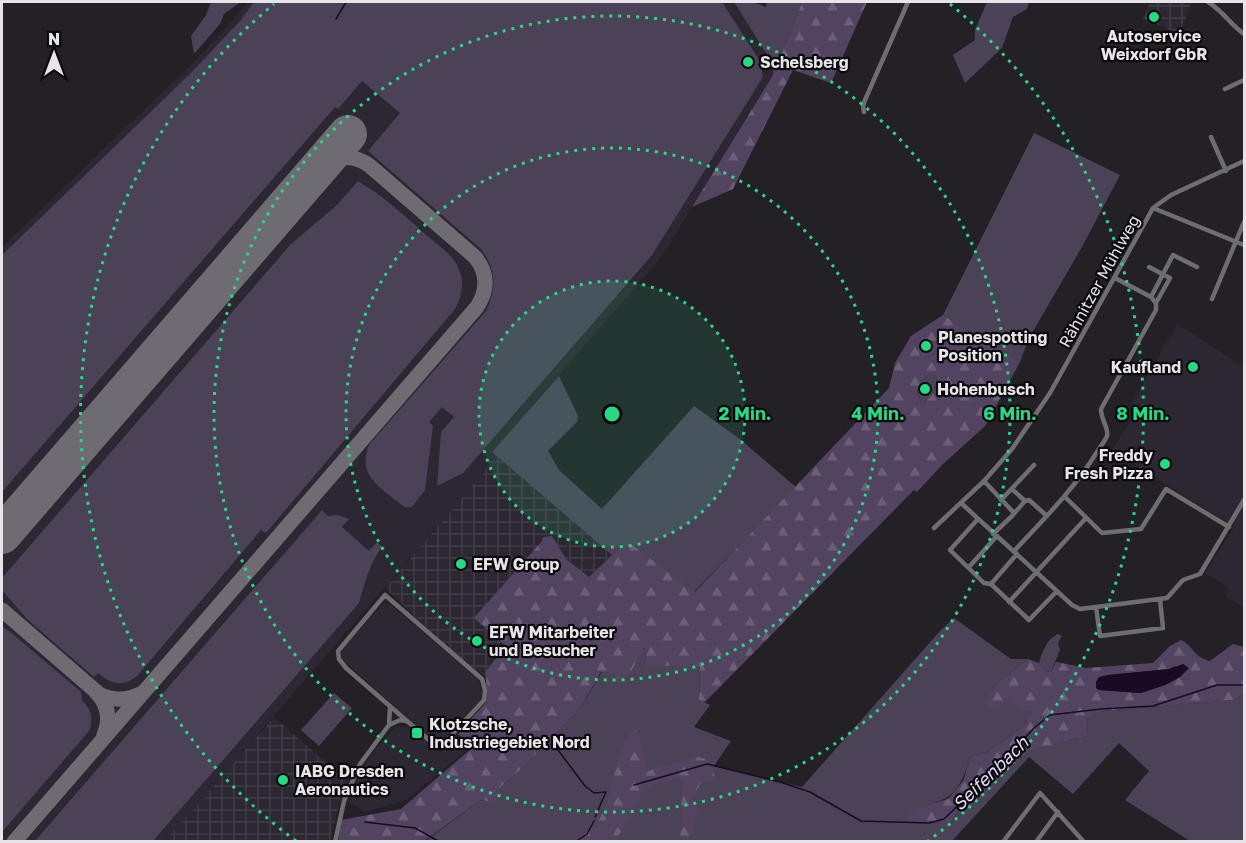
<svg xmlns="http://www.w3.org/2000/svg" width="1246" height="843" font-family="'Golos Text',sans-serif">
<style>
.built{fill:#2c2732}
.industrial{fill:url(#industrial-grid)}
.green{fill:#4c4258}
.forest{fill:url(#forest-firs);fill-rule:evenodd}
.water{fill:#180b24}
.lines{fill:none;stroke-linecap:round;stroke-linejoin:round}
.stream{stroke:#180b24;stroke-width:1.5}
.taxiway{stroke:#6e6c72;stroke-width:15}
.runway{stroke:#6e6c72;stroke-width:38}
.minor{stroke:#6e6d70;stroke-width:4.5}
.ring{fill:none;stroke:#27d885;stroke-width:3;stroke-dasharray:3 6}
.poi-dot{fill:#27d885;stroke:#0c0a0d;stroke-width:2}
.labels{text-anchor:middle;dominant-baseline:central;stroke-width:4.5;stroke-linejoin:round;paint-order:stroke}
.poi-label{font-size:16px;font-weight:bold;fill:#e7e5e9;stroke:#0c0a0d;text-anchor:start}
.street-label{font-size:16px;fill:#e7e5e9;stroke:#0c0a0d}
.water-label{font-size:18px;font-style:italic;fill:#e7d8fa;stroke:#0c0a0d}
.centre{fill:#27d885;stroke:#0c0a0d;stroke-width:3}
.ring-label{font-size:18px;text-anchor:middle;font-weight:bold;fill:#27d885;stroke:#0c0a0d;stroke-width:4.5;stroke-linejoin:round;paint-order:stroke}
</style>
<defs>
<pattern id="industrial-grid" width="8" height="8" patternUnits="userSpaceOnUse" patternTransform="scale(1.5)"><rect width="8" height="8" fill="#2c2732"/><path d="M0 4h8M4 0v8" fill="none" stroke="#403c46"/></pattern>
<pattern id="forest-firs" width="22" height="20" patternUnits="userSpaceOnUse" patternTransform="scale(1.5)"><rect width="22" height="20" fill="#524461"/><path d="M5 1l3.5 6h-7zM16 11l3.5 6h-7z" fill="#6b5f78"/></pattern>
</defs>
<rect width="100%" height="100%" fill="#232026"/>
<!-- built -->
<path class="built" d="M 248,2 L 734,2 L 773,64 L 773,75 L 660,259 L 492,452 L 485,471 L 210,790 L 202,804 L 199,803 L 164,841 L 2,842 L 2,247 L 197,59 L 226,28 Z
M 1177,324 L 1238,363 L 1244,359 L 1244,608 L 1226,596 L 1229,588 L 1205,573 L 1234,527 L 1112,450 L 1136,413 L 1129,408 Z
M 383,604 L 391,605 L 479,680 L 482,693 L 480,700 L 445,738 L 430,738 L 342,659 L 342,649 Z
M 399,726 L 407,727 L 441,752 L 455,736 L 469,748 L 406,800 L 365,812 L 349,802 L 358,779 L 369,757 L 395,727 Z"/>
<!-- industrial -->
<path class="industrial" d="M 1150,2 L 1192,2 L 1179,34 L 1143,19 Z
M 492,452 L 612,555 L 589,578 L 567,560 L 552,536 L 543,537 L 506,645 L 485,672 L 485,677 L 446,646 L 385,588 L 485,471 Z
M 274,717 L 348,782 L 341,798 L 330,841 L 164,841 L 199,803 L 202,803 L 210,790 Z"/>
<!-- green -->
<path class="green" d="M 211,2 L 239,3 L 224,14 L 220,24 L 194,54 L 191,36 L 206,15 Z
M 254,2 L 722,2 L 760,61 L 763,77 L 652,255 L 463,473 L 437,486 L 441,432 L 454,417 L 442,407 L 429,422 L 433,426 L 425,490 L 412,507 L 404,507 C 382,488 356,477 369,445 L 486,311 C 497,289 496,269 481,249 L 368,151 L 400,113 L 362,81 L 338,109 L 335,107 L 2,492 L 2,255 L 189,75 L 240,21 Z
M 734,2 L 753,2 L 766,7 L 767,2 L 802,2 L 773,75 L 773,64 Z
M 987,2 L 1029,2 L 1027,9 L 1013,17 L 1002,48 L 965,83 L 953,55 L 975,40 L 975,30 Z
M 1034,133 L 1120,175 L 1082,247 L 1029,338 L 1020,362 L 943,315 Z
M 358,181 C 385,197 407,218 431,239 C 439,246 451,254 457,265 C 465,280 463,294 455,309 L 266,533 L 261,530 L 137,676 C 123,687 112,685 98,673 L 94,677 L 28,620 L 2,590 L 2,578 L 291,244 L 337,205 Z
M 930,374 L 936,376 C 938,387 933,395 925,402 L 922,402 L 917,396 C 918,385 921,380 930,374 Z
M 559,376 L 578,416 L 577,422 L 548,451 L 559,470 L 602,509 L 694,406 L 741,440 L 796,487 L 694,592 L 627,542 L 612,555 L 492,452 Z
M 322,510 L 328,516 L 338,515 L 349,519 L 342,527 L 369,551 L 377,542 L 382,547 C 369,564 365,583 359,603 L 153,841 L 35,841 Z
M 954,618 L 1011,659 L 1028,659 L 999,682 C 1007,698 1015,706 1032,712 L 1024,726 L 986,753 L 971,756 C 956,800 951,798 909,811 L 908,820 L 951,822 L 969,796 L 1000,772 L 1033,750 L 1088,736 L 1087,719 L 1103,711 L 1235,700 L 1244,693 L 1244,841 L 1190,841 L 1125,800 L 1149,771 L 1119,743 L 1073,794 L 1029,757 L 952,841 L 424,842 L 481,800 L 492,802 L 496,791 L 519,771 L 580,709 L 602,672 L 607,672 L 618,679 L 644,648 L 647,650 L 644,666 L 700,666 L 699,700 L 710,705 L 694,727 L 731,741 L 714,766 L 802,787 L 940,631 Z
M 2,626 L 14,635 L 81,692 L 82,700 C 91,710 94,718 89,731 L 2,832 Z
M 1058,634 L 1062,636 L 1058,643 L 1060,650 L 1051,672 L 1044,671 L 1039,663 C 1042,652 1047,638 1058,634 Z
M 334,693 L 352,708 L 319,746 L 301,730 Z"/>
<!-- forest -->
<path class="forest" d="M 802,2 L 867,2 L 831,83 L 793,70 L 733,189 L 692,207 L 773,75 Z
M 943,315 L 1020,362 L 985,426 L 942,465 L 917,492 L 914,490 L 704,703 L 699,700 L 700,666 L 644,666 L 647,650 L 644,648 L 629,675 L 618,679 L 607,672 L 601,672 L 580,709 L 519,771 L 496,791 L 497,798 L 492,802 L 481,800 L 424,841 L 338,842 L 341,820 L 401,809 L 472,748 L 458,734 L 486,702 L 487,690 L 485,672 L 506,646 L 474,618 L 542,541 L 543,537 L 552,536 L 567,560 L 589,577 L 627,541 L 695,592 L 889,388 L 895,363 L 911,336 ZM 930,374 L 936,376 C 938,387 933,395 925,402 L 922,402 L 917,396 C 918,385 921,380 930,374 Z
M 1181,640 C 1195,647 1193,657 1210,661 L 1233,644 L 1244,647 L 1244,693 L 1235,700 L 1103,711 L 1087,719 L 1088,736 L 1033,750 L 1000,772 L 969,796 L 951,822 L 908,821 L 908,811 L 948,799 L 963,781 L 971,756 L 986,753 L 1024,726 L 1032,712 L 1019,708 L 1007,698 L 998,709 L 984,704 L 999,682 L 1028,659 L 1039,663 L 1044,671 L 1051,672 L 1056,662 L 1086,668 L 1153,663 L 1170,646 ZM 1175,666 L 1180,677 L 1165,685 L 1141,693 L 1099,690 L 1096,688 L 1096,682 L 1099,677 L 1108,675 L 1170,669 Z
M 637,730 L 640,735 L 640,744 L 647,771 L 698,757 L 707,759 C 712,765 716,773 714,781 L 709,782 L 702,781 L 692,798 L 699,811 L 694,820 L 695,835 L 689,837 L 688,841 L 679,841 L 683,822 L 681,813 L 682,782 L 678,778 L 652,785 L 642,791 L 631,815 L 615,841 L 568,841 L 581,837 L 597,824 L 607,804 L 617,764 L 630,731 Z"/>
<!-- water -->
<path class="water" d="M 1183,664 L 1189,668 L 1180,677 L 1165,685 L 1141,693 L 1099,690 L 1096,688 L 1096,682 L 1099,677 L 1108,675 L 1169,669 Z"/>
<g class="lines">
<!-- stream -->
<path class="stream" d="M 336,19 L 346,2
M 552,742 L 585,786 L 594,793 L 606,792 L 595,817
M 634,785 L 707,764 L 780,782 L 810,792 L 861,821 L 929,823 L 944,819 L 1002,763 L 1034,728 L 1050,715 L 1101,709 L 1153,706 L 1217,685 L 1244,685
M 365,822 L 415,828 L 440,842
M 575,842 L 587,834 L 594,821"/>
<!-- taxiway -->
<path class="taxiway" d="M 2,610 L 99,694 C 113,701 126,701 140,694
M 95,691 C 108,704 111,719 104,735
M 14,842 L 477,307 C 488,290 488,273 475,257 L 370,166 C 352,153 335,156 318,169"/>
<!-- runway -->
<path class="runway" d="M 2,535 L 348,134"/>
<!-- minor -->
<path class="minor" d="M 1208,2 C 1223,11 1231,25 1244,34
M 1225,89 L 1244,80
M 864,112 L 863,106 L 865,100 L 908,2
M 1211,137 L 1226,171
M 1153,208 L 1244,245
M 1149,267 L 1170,278 L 1156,303
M 1151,297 L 1173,255 L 1197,267
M 1212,299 L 1244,222
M 984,481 L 1014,513
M 1012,489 L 1025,501 L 1029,500 L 1047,516
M 1065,497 L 1102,533 L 1141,529 L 1166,489 L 1229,527
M 1001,500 L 1034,465
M 961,503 L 1072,605 L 1080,609 L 1167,598 L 1183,580 L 1200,574 L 1244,500
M 978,519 L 950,550 L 984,583 L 991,584 L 1029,620 L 1057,591
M 934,528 L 984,481 L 1012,449 L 1050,393 L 1153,208 L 1171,195 L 1244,161
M 993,534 L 1012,516 L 1025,501
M 1014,551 C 1044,519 1074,489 1097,452 C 1100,447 1105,441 1107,436 C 1109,428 1101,420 1101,409 L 1156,310 L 1156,303 L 1151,297 L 1115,278
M 969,567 L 996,537
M 991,584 L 1017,554
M 385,595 L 482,679 L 485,690 L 484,700 L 446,741 L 440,743 L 430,741 L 346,668 L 339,659 L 338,651 Z
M 1009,602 L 1086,518
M 1096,607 L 1100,636 L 1163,628 L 1160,599
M 389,725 L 390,706
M 335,842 L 344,801 L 360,764 L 389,725 L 400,720 L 406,721
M 1003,842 L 1040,793 L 1084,842
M 1036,842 L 1058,812"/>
</g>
<!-- distance rings -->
<circle cx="612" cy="414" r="133" fill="#27d885" fill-opacity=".12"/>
<g class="ring">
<circle cx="612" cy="414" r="133"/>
<circle cx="612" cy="414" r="266"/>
<circle cx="612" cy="414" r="398"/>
<path d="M296 841A531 531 0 0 1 274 4M950 4A531 531 0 0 1 928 841"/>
</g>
<!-- markers -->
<g class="poi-dot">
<circle cx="1154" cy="17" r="6"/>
<circle cx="748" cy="62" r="6"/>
<circle cx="926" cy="346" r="6"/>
<circle cx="1193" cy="367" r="6"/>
<circle cx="925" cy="389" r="6"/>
<circle cx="1165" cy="464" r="6"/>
<circle cx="461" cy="564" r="6"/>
<circle cx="477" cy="641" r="6"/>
<rect x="411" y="727" width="12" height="12" rx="3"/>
<circle cx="283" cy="780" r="6"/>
</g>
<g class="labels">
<!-- poi labels -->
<g class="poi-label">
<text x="1154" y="36" text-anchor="middle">Autoservice<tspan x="1154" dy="18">Weixdorf GbR</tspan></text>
<text x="760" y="62">Schelsberg</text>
<text x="938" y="337">Planespotting<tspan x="938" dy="18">Position</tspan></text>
<text x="1181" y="367" text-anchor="end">Kaufland</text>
<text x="937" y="389">Hohenbusch</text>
<text x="1153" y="455" text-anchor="end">Freddy<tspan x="1153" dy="18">Fresh Pizza</tspan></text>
<text x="473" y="564">EFW Group</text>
<text x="489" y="632">EFW Mitarbeiter<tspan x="489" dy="18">und Besucher</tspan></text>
<text x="429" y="724">Klotzsche,<tspan x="429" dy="18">Industriegebiet Nord</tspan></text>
<text x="295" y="771">IABG Dresden<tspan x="295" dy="18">Aeronautics</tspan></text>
</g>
<!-- street labels -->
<g class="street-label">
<text transform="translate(1099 281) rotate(-61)">Rähnitzer Mühlweg</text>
</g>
<!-- water labels -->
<g class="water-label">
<text transform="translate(990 773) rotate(-44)">Seifenbach</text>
</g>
</g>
<circle cx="612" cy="414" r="9" class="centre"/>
<g class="ring-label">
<text x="745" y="420">2 Min.</text>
<text x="878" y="420">4 Min.</text>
<text x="1010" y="420">6 Min.</text>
<text x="1143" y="420">8 Min.</text>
</g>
<!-- border -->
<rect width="1246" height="843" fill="none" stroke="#e7e5e9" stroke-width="6"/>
<!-- north arrow -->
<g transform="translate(54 54)" stroke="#0c0a0d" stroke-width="4.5" paint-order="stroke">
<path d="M0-4.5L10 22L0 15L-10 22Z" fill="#e7e5e9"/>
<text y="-9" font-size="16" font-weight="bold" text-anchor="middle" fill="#e7e5e9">N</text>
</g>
</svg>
